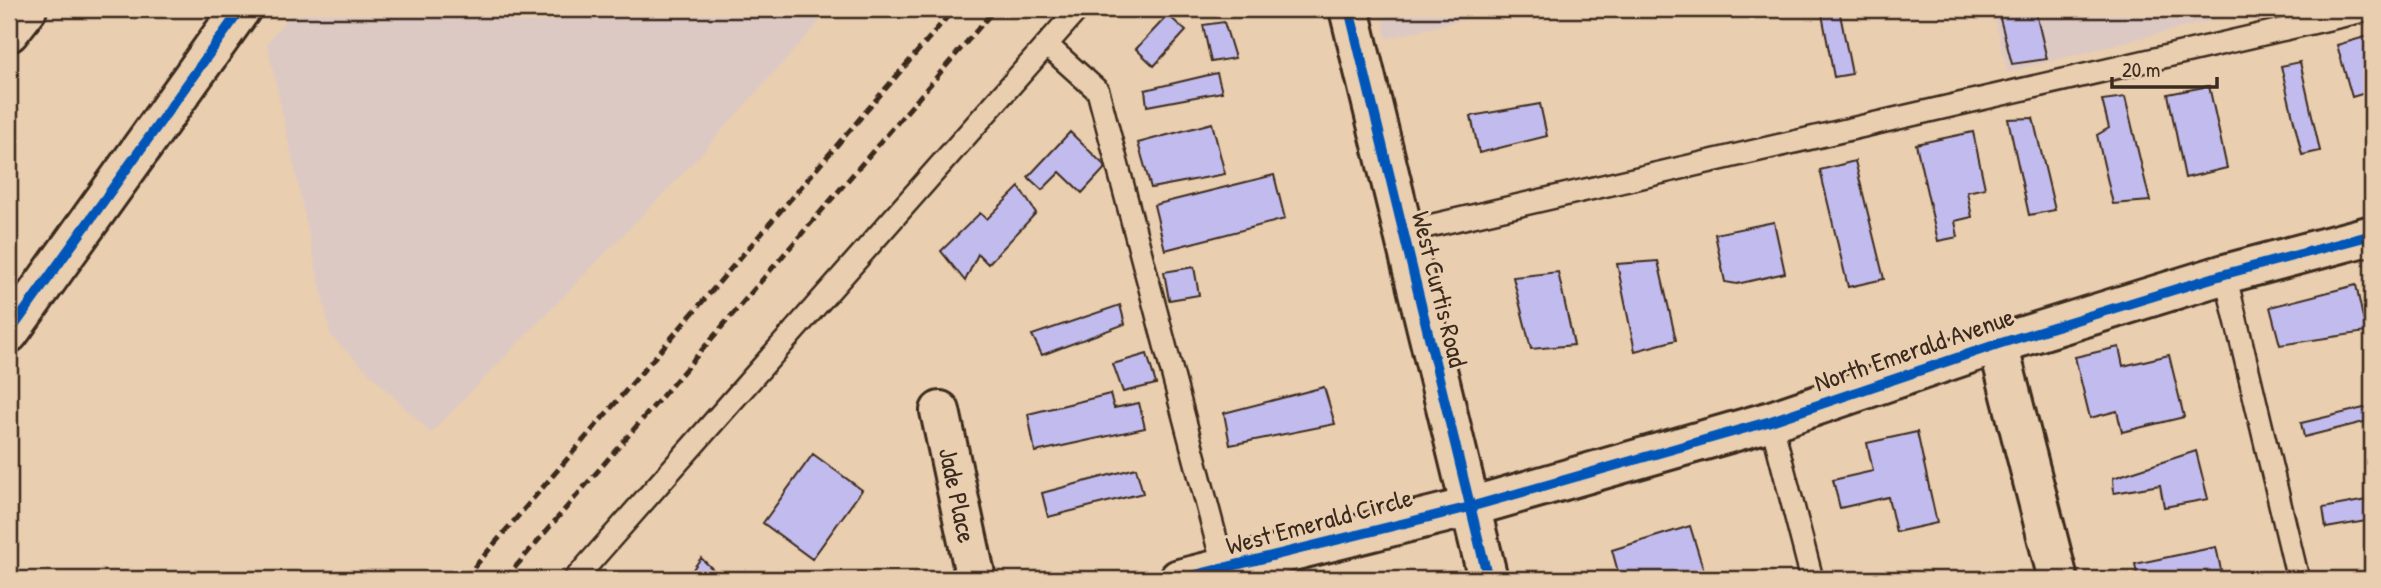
<svg xmlns="http://www.w3.org/2000/svg" width="2381" height="588" font-family="'Patrick Hand',sans-serif">
<style>
.built{fill:#ddc9c3}
.building{fill:#c2bcee;stroke:#3b2a1e;stroke-width:2}
.lines{fill:none;stroke-linecap:round;stroke-linejoin:round}
.lane-casing{stroke:#3b2a1e;stroke-width:26}
.street-casing{stroke:#3b2a1e;stroke-width:44}
.secondary-casing{stroke:#3b2a1e;stroke-width:44}
.highway-casing{stroke:#3b2a1e;stroke-width:44}
.lane{stroke:#e9ceb0;stroke-width:21}
.street{stroke:#e9ceb0;stroke-width:38}
.secondary{stroke:#e9ceb0;stroke-width:38}
.highway{stroke:#e9ceb0;stroke-width:38}
.rail{stroke:#3b2a1e;stroke-width:5;stroke-dasharray:10 5;stroke-linecap:butt}
.cycleway-casing{stroke:#e9ceb0;stroke-width:15}
.cycleway{stroke:#0057b8;stroke-width:10}
.labels{text-anchor:middle;dominant-baseline:central;stroke-width:6;stroke-linejoin:round;paint-order:stroke}
.street-label{font-size:26px;fill:#3b2a1e;stroke:#e9ceb0}
</style>
<rect width="100%" height="100%" fill="#e9ceb0"/>
<filter id="ink" filterUnits="userSpaceOnUse"><feTurbulence type="fractalNoise" baseFrequency=".0143" numOctaves="2"/><feDisplacementMap in="SourceGraphic" scale="14" xChannelSelector="R" yChannelSelector="G"/><feConvolveMatrix kernelMatrix="1 2 1 2 8 2 1 2 1" color-interpolation-filters="sRGB"/></filter>
<g filter="url(#ink)">
<!-- built -->
<path class="built" d="M 295,9 L 831,9 L 690,166 L 431,433 L 331,336 L 267,43 Z
M 1381,9 L 1506,9 L 1386,39 Z
M 1992,9 L 2256,9 L 2008,72 Z"/>
<!-- building -->
<path class="building" d="M 1821,9 L 1839,9 L 1852,74 L 1834,77 Z
M 2028,9 L 2035,9 L 2047,59 L 2012,64 L 1999,15 Z
M 1168,15 L 1186,31 L 1154,66 L 1136,49 Z
M 1224,22 L 1235,58 L 1211,62 L 1203,25 Z
M 2372,35 L 2372,91 L 2352,97 L 2337,45 Z
M 2300,62 L 2320,151 L 2302,155 L 2281,66 Z
M 1217,73 L 1222,92 L 1147,106 L 1145,90 Z
M 2209,86 L 2227,168 L 2185,178 L 2168,94 Z
M 2125,97 L 2150,201 L 2113,204 L 2097,135 L 2109,128 L 2102,100 Z
M 1540,104 L 1547,136 L 1479,153 L 1471,116 Z
M 2033,118 L 2055,210 L 2029,215 L 2008,119 Z
M 1212,123 L 1225,174 L 1151,188 L 1138,143 Z
M 1070,132 L 1106,167 L 1082,193 L 1060,172 L 1042,190 L 1028,177 Z
M 1973,132 L 1985,188 L 1967,192 L 1972,217 L 1955,221 L 1958,237 L 1938,241 L 1916,144 Z
M 1855,161 L 1884,279 L 1848,287 L 1820,170 Z
M 1274,175 L 1285,219 L 1165,250 L 1154,205 Z
M 1019,187 L 1036,213 L 988,264 L 978,254 L 965,281 L 941,251 L 980,213 L 987,219 Z
M 1774,222 L 1785,273 L 1737,284 L 1725,282 L 1715,234 Z
M 1658,261 L 1676,340 L 1635,351 L 1617,264 Z
M 1194,267 L 1199,295 L 1169,300 L 1164,272 Z
M 1558,272 L 1574,345 L 1531,349 L 1513,277 Z
M 2356,285 L 2366,332 L 2280,345 L 2270,307 Z
M 1120,305 L 1125,324 L 1042,355 L 1032,335 Z
M 2119,347 L 2123,366 L 2169,355 L 2184,417 L 2122,432 L 2117,411 L 2090,418 L 2075,357 Z
M 1147,354 L 1156,384 L 1123,392 L 1113,364 Z
M 1324,387 L 1335,424 L 1230,445 L 1224,413 Z
M 1110,394 L 1114,408 L 1139,403 L 1145,428 L 1035,452 L 1028,414 Z
M 2372,406 L 2372,420 L 2304,437 L 2301,423 Z
M 1917,432 L 1937,523 L 1896,532 L 1888,497 L 1840,508 L 1833,480 L 1873,471 L 1867,443 Z
M 2196,451 L 2208,499 L 2164,507 L 2160,485 L 2114,493 L 2113,478 Z
M 813,454 L 862,490 L 812,559 L 763,523 Z
M 1136,468 L 1143,493 L 1048,517 L 1042,493 Z
M 2372,499 L 2372,520 L 2326,528 L 2323,508 Z
M 1690,526 L 1705,575 L 1690,579 L 1620,579 L 1612,550 Z
M 2216,547 L 2223,579 L 2138,579 L 2135,564 Z
M 701,558 L 723,579 L 686,579 Z"/>
<g class="lines">
<!-- lane casing -->
<g class="lane-casing">
<path id="lane" d="M 1048,46 L 1098,91 L 1224,569
M 1403,232 L 2372,9
M 2225,274 L 2298,579
M 1771,421 L 1812,579
M 575,579 L 1078,9"/>
</g>
<!-- street casing -->
<g class="street-casing">
<path id="street" d="M 1998,344 L 2058,579
M 940,411 L 976,579
M 1179,579 L 1470,507 L 1771,421 L 1998,344 L 2225,274 L 2372,235"/>
</g>
<!-- secondary casing -->
<g class="secondary-casing">
<path id="secondary" d="M 1349,9 L 1488,579
M 9,333 L 241,9"/>
</g>
<!-- highway casing -->
<g class="highway-casing">
<path id="highway" d="M 9,32 L 27,9"/>
</g>
<!-- lane -->
<use href="#lane" class="lane"/>
<!-- street -->
<use href="#street" class="street"/>
<!-- secondary -->
<use href="#secondary" class="secondary"/>
<!-- highway -->
<use href="#highway" class="highway"/>
<!-- rail -->
<path class="rail" d="M 464,579 L 954,9
M 505,579 L 995,9"/>
<!-- cycleway casing -->
<g class="cycleway-casing">
<path id="cycleway" d="M 1349,9 L 1488,579
M 9,333 L 241,9
M 1179,579 L 1470,507 L 1771,421 L 1998,344 L 2225,274 L 2372,235"/>
</g>
<!-- cycleway -->
<use href="#cycleway" class="cycleway"/>
</g>
</g>
<g class="labels">
<!-- street labels -->
<g class="street-label">
<text transform="translate(1440 289) rotate(76)">West Curtis Road</text>
<text transform="translate(1914 349) rotate(-19)">North Emerald Avenue</text>
<text transform="translate(958 495) rotate(78)">Jade Place</text>
<text transform="translate(1319 521) rotate(-15)">West Emerald Circle</text>
</g>
</g>
<!-- margin -->
<rect width="2381" height="588" fill="none" stroke="#e9ceb0" stroke-width="35"/>
<rect x="18" y="18" width="2346" height="553" fill="none" stroke="#3b2a1e" stroke-width="2.5" filter="url(#ink)"/>
<!-- scale -->
<path d="M2112 77v10h105v-10" fill="none" stroke="#3b2a1e" stroke-width="3.5"/>
<text x="2122" y="77" font-size="21" fill="#3b2a1e" stroke="#e9ceb0" stroke-width="5" paint-order="stroke">20 m</text>
</svg>
